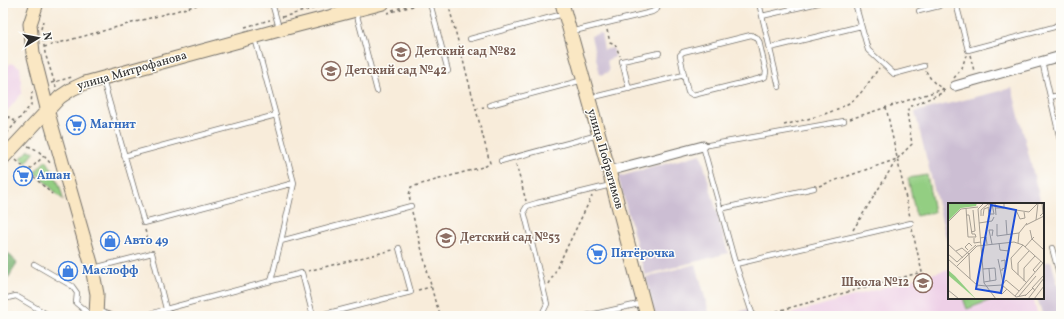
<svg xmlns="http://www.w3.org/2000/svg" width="1064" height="319" font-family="Vollkorn,serif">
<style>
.built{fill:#eed0e7}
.industrial{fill:#ccbed3}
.green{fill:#93ce82;stroke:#5f7c56}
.forest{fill:#76b170;stroke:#506e4e}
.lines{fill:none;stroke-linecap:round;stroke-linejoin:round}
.lane-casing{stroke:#736f68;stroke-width:6}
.street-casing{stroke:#736f68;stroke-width:11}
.secondary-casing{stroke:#736f68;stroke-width:15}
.path{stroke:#736f68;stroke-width:1.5;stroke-dasharray:3 3;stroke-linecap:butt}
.lane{stroke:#fff;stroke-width:4.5}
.street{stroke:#fff;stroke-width:9}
.secondary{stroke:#fae7c3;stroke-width:13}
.labels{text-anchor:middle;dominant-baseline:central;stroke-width:3;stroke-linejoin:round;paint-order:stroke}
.education-label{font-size:12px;font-weight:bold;fill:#785e54;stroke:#fdfcf7;text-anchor:start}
.street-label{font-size:12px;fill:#2b2b2b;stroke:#fdfcf7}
.shop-label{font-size:12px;font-weight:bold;fill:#366cbe;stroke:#fdfcf7;text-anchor:start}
.inset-road{fill:none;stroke:#a69f94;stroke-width:1}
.view{fill:#1d4ed8;fill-opacity:0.15;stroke:#1d4ed8;stroke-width:2}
.inset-edge{fill:none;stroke:#2b2b2b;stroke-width:2}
</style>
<rect width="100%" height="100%" fill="#fdfcf7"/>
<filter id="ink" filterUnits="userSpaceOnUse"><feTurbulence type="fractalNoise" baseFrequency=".025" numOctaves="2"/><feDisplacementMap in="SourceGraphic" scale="8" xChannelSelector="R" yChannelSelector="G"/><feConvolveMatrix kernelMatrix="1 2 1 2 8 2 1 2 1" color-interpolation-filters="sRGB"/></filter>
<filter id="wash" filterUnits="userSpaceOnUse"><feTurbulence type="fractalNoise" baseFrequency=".012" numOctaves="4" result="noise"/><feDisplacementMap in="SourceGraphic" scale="16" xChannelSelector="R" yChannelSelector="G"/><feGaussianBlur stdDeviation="0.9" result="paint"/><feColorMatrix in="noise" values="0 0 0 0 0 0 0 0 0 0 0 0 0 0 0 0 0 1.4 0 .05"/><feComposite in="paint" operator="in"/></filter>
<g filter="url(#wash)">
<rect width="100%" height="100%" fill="#f8ecda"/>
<!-- built -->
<path class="built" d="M 11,63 L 20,67 L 22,93 L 3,116 L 3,71 Z
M 949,269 L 949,298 L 1033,298 L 1038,316 L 783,316 Z"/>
<!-- industrial -->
<path class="industrial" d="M 601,33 L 604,50 L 613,48 L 615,57 L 607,60 L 609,72 L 600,75 L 591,36 Z
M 1012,88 L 1041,204 L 949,204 L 949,249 L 915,112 Z
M 701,154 L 728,253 L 645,275 L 618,177 Z
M 1051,261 L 1061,297 L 1061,316 L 1043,316 L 1037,298 L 1043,298 L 1043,263 Z
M 696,264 L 710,316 L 655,316 L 646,277 Z
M 748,309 L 751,316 L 725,316 Z"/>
<!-- green -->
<path class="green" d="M 29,150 L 35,152 L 26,163 L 21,158 Z
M 46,160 C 54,172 61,185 63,200 L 35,172 Z
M 927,175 L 934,212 L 916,216 L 908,178 Z
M 963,298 L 996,298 L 967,309 Z"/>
<!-- forest -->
<path class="forest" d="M 3,252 L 8,253 L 17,263 L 9,277 L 3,276 Z"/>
</g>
<g filter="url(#ink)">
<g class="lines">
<!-- lane casing -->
<g class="lane-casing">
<path id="lane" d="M 272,3 L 279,28
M 430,3 L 448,71
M 759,3 L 779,87
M 855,3 L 868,50 L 894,74 L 924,66
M 956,3 L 968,50 L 1054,27 L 1061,22
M 919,11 L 939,6 L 938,3
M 356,12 L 377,91
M 762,16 L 818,3
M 570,32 L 652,12 L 657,9 L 658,3
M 255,38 L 294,183 L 281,241
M 470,39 L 563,14
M 770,48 L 861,26
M 1042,61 L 1061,144
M 103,80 L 144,223 L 294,183
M 629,89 L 622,61 L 659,53
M 1050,97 L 1061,95
M 590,98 L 684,75 L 680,55 L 683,52 L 751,35 L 756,37 L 759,41 L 766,72 L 765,77 L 758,79 L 693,95 L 688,92 L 684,75
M 490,105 L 583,80
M 124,156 L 276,115
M 501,161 L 598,135
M 720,209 L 814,188
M 1052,248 L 1061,281
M 34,264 L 72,286 L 77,293 L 76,303 L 88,313 L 94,315
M 736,264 L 911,223
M 94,268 L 152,253 L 166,309
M 271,281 L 302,273 L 313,316
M 3,299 L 16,296 L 50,316
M 99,311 L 113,316
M 144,316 L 166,309 L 271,281 L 281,241 L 411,206
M 317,316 L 411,292 L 399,248
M 541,316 L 547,304 L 524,211 L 527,206 L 537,203 L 611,185
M 586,316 L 643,303
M 753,316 L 734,259 L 703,146 L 844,121"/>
</g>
<!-- street casing -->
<g class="street-casing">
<path id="street" d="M 955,86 L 1061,56
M 609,171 L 703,146"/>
</g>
<!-- secondary casing -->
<g class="secondary-casing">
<path id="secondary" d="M 37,3 L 30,24 L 33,53 L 50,120 L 91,263 L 97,294 L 96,316
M 562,3 L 609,171 L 647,316
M 3,158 L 60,97 L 72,89 L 85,83 L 279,30 L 383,3"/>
</g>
<!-- path -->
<path class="path" d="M 392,10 L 417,3
M 387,13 L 424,3
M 282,17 L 334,3
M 245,27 L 270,20
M 41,29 L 43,21
M 607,30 L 610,42 L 615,44 L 620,56
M 43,39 L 45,53 L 56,87
M 44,47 L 205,3
M 970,55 L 974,71
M 926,71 C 931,80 935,85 944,89
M 954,78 L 962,68 L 966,55
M 51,83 L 72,77
M 886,107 L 910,217
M 476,109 L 484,107
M 3,113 L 16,122
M 850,119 L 943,89
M 784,125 C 806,119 829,115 849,103 C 861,96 870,80 879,68
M 3,138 L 31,105 L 32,92
M 28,146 L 37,150 L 44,156 L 28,171 L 30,175
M 44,156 L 51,164
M 16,160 L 52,194
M 516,164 L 526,201
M 819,186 L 897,159
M 410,200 L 409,195 L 411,187 L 486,166 L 490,163 L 448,3
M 412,212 L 435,301 L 441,316
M 145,230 L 150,247
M 853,230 L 897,159 L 912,144 L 907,112 L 909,107 L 942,93 L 946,87
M 308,271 L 393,250
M 549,284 L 592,196
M 418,290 L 431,287
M 759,316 L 922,272 L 912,229"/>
<!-- lane -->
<use href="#lane" class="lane"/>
<!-- street -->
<use href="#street" class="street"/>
<!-- secondary -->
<use href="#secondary" class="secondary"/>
</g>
</g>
<!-- icons -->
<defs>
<g id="school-ring" transform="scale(1)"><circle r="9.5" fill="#fdfcf7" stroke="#8d6e63" stroke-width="1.5"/><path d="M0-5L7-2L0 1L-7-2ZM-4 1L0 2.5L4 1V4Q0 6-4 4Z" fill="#8d6e63"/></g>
<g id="supermarket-ring" transform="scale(1)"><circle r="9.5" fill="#fdfcf7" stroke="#3f7fe0" stroke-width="1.5"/><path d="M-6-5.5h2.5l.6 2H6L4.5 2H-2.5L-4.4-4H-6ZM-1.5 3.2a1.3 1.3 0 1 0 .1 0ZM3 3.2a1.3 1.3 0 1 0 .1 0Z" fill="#3f7fe0"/></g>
<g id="shop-ring" transform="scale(1)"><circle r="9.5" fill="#fdfcf7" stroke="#3f7fe0" stroke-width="1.5"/><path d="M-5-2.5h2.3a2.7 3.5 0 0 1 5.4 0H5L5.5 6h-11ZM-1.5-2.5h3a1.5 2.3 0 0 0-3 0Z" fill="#3f7fe0"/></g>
</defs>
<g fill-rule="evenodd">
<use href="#school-ring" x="401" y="52"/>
<use href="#school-ring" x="331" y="71"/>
<use href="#supermarket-ring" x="76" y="125"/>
<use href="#supermarket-ring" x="23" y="176"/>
<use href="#school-ring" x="446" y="238"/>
<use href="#shop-ring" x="110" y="241"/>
<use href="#supermarket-ring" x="597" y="254"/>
<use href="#shop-ring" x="68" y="271"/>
<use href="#school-ring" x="923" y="283"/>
</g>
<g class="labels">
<!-- education labels -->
<g class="education-label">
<text x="415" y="52">Детский сад №82</text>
<text x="345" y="71">Детский сад №42</text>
<text x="460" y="238">Детский сад №53</text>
<text x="909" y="283" text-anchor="end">Школа №12</text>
</g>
<!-- street labels -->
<g class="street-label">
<text transform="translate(132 71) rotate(-16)">улица Митрофанова</text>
<text transform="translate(605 159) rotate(74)">улица Побратимов</text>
</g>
<!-- shop labels -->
<g class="shop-label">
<text x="90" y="125">Магнит</text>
<text x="37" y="176">Ашан</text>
<text x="124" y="241">Авто 49</text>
<text x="611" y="254">Пятёрочка</text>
<text x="82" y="271">Маслофф</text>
</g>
</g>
<!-- overview -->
<g transform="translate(948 203)">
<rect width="96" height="96" fill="#f8ecda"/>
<path d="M 0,0 L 29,0 L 28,3 L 13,5 L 0,18 ZM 0,67 L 7,73 L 28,96 L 0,72 Z" fill="#93ce82"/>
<path class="inset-road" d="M 36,0 L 30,6 L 36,80 L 48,96M 47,0 L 48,12M 40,4 L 41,11 L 46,11 L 44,1 L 40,2M 18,5 L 20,34 L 28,34 L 27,31 L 24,31 L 21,12 L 18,12M 48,5 L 56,5 L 56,0M 76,9 L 77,15 L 72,16 L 68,7 L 81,9 L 89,1M 33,13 L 33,7 L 40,1M 35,13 L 36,6 L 41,4M 92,13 L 95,10 L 94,0M 58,17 L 59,32M 88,17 L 90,0M 0,19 L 13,6 L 30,4M 31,20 L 44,18 L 46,14M 49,21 L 49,33 L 71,30M 78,22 L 96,13M 82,27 L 84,36 L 86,34M 23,29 L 27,28 L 25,7M 44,33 L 45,27 L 41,27 L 44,41M 26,35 L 26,40 L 33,39M 32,35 L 38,34 L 39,41M 51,40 L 52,47 L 61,48M 70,40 L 71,30 L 79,20M 0,41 L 15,55M 75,42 L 63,55 L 64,66 L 79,80M 77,44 L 84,36 L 96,47M 20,47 L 17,44 L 21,40 L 24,43M 8,48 L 14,45 L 21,51 L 22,76M 0,51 L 9,59M 0,56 L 29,82 L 38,83M 50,56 L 55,80M 53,58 L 57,57 L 57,65 L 54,66 L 54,68M 9,59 L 28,42M 9,63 L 29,43 L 66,39 L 75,42 L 96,61M 35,66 L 47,65M 41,66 L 42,78M 87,69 L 85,67 L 93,58M 70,72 L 70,60 L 81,48M 76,78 L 76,65 L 87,53M 36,79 L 48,77 L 47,65M 55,81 L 58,77 L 71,88M 38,83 L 54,82 L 68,94 L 78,92M 56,83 L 52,88 L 54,91 L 59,86M 84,85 L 96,72M 0,87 L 11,96M 67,93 L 95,60M 71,93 L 88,73M 77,93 L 85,85 L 87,88M 80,96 L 96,75M 86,96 L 96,83"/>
<path class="view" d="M 43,2 L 68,7 L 53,90 L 28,86 Z"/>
<rect width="96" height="96" class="inset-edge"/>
</g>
<!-- margin -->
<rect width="1064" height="319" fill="none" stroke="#fdfcf7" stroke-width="16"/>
<!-- north arrow -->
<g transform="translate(38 38) rotate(80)" stroke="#fdfcf7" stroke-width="3" paint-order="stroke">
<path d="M0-3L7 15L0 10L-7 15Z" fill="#2b2b2b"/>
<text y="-6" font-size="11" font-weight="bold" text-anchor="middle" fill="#2b2b2b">N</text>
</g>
</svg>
